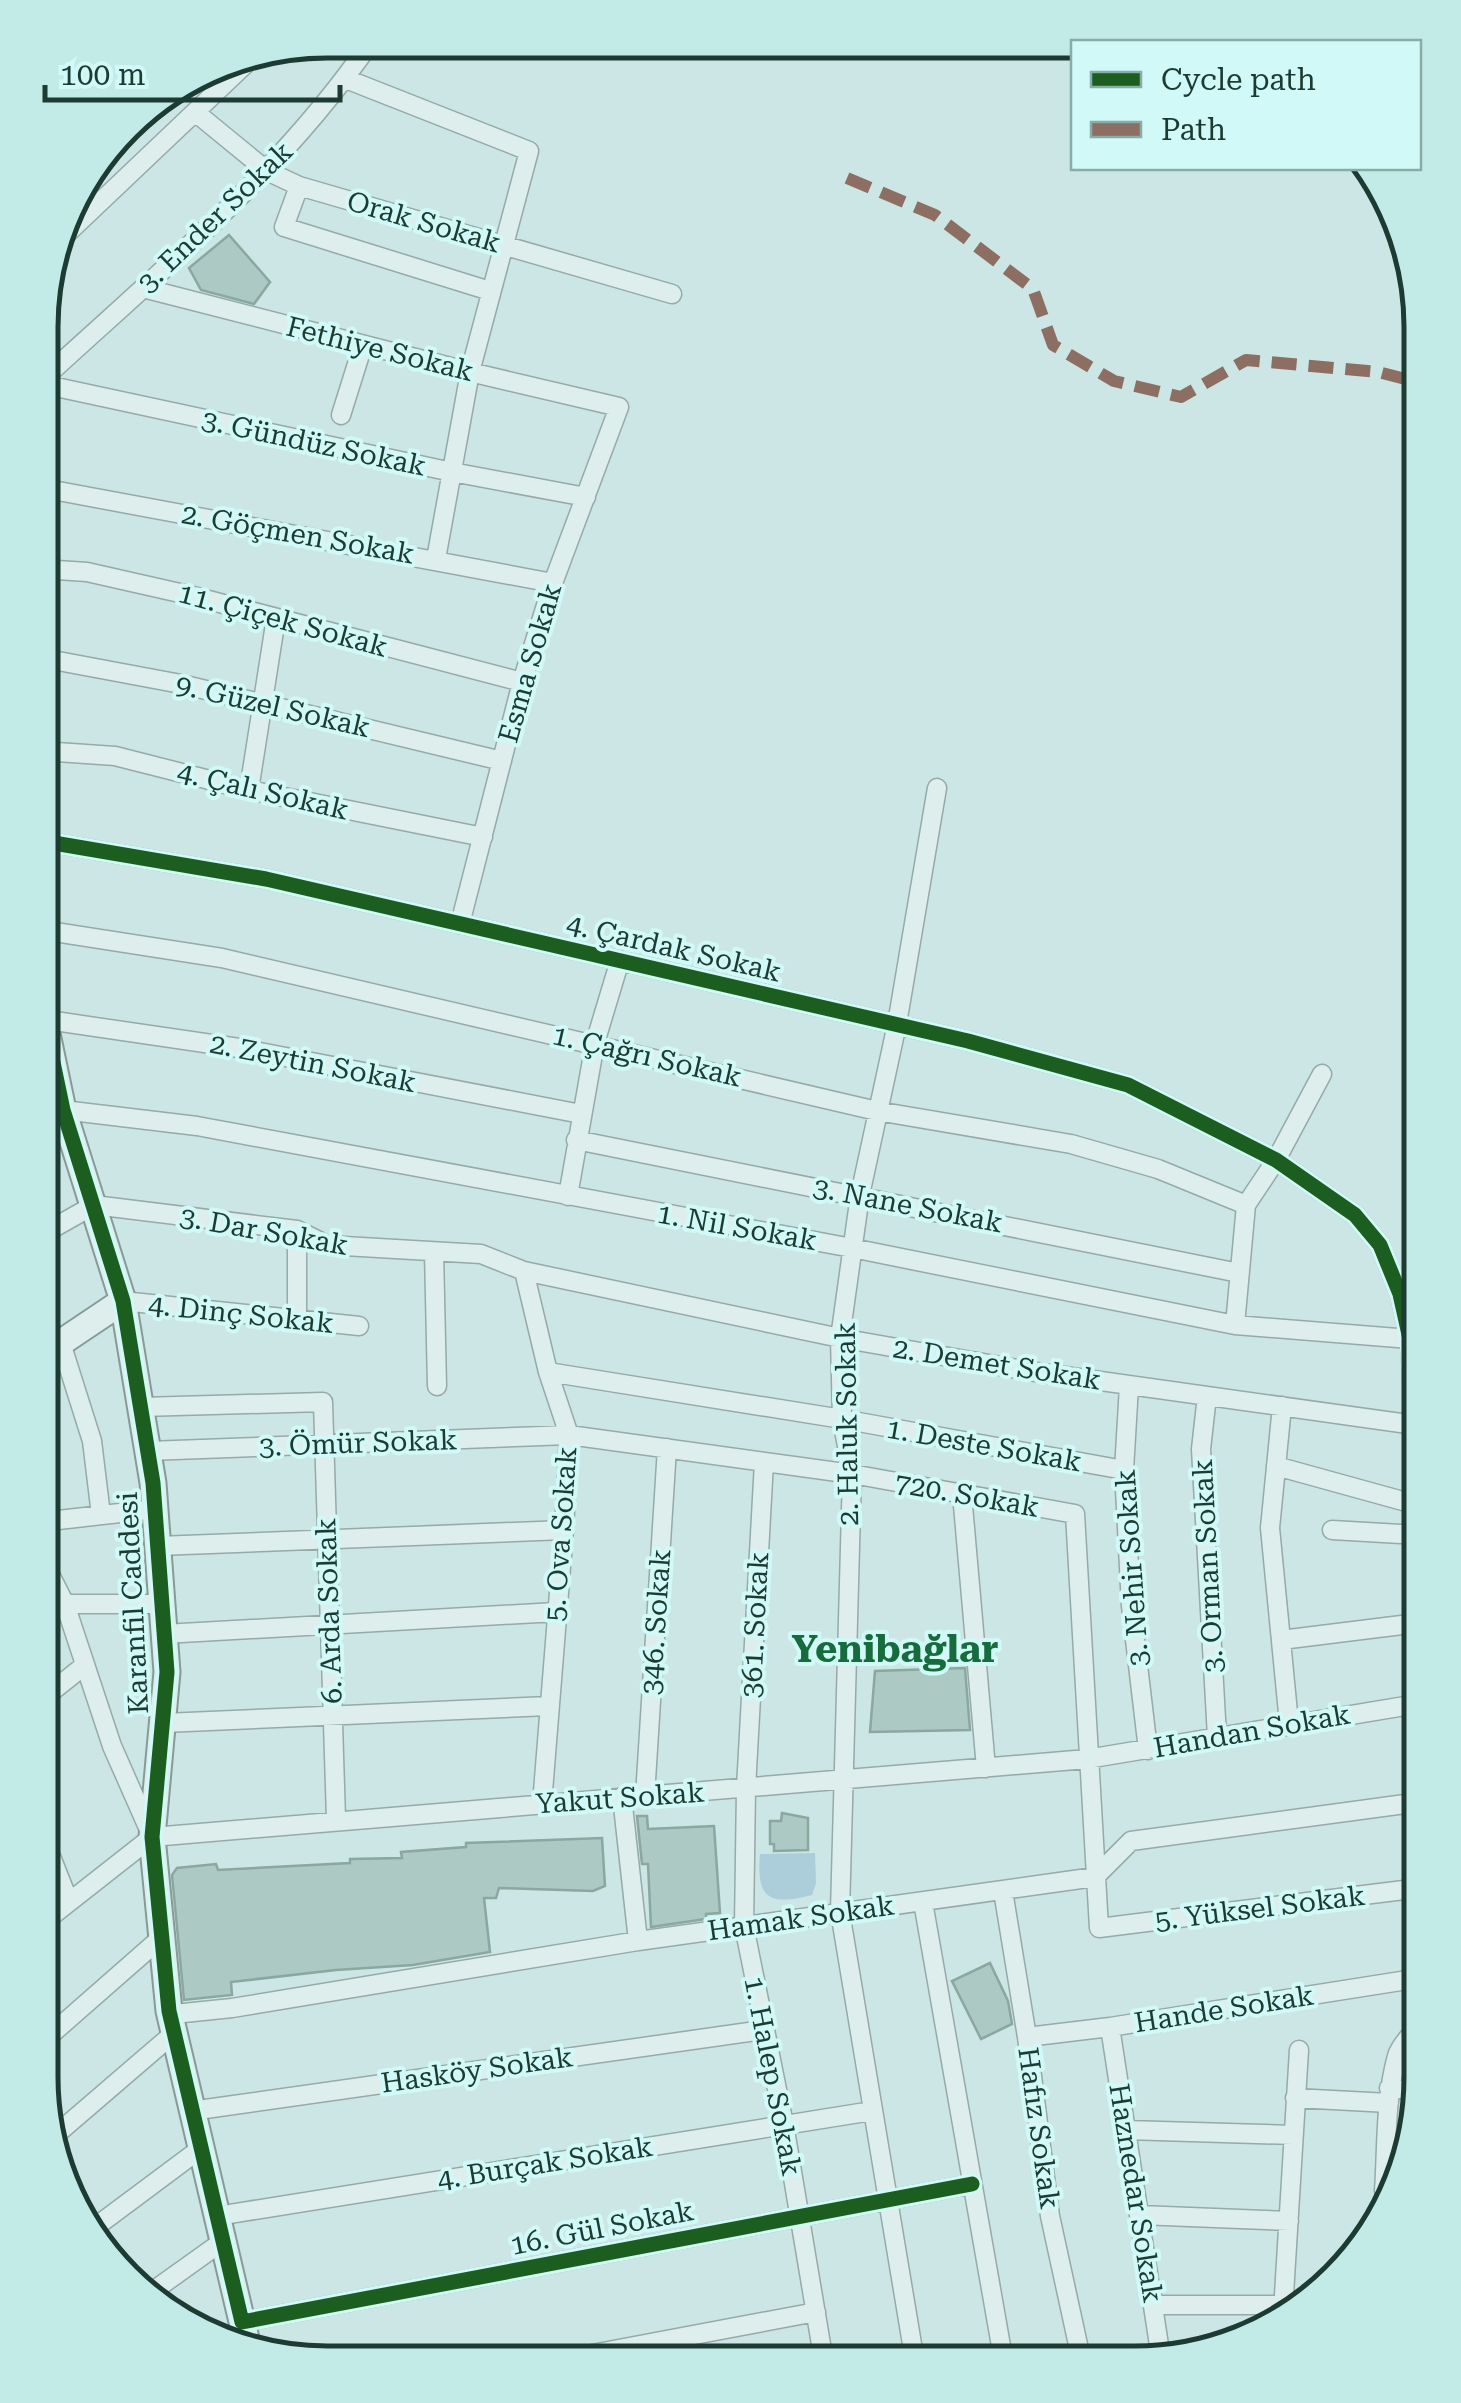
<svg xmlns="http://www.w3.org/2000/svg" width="1461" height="2403" font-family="'Roboto Serif',serif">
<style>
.green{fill:#acceda}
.building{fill:#accac3;stroke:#8aa7a0;stroke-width:2.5}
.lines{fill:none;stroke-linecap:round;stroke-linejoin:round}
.street-casing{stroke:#94aba8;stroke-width:21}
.secondary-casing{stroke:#859b98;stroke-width:29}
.street{stroke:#deeeec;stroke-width:18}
.secondary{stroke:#deeeec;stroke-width:25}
.quiet{stroke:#8d6e63;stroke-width:12;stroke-dasharray:25 12;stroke-linecap:butt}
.cycleway-casing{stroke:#d0f9f7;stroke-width:21}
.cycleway{stroke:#1b5e20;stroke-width:15}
.labels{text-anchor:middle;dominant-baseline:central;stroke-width:8;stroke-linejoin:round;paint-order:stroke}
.street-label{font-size:28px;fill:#1c3b32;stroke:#d0f9f7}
.district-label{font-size:38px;font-weight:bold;fill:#166c3c;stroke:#d0f9f7}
.rim{fill:none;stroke:#1c3b32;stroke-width:5}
</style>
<rect width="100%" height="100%" fill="#cbe6e4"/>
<!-- green -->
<path class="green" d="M 815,1853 L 816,1883 L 812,1895 C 769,1906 756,1899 760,1854 Z"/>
<!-- building -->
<path class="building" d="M 229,235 L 270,282 L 254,304 L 201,290 L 189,268 Z
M 965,1668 L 970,1730 L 870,1732 L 875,1671 Z
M 782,1813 L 808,1818 L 808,1850 L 774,1851 L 774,1844 L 770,1844 L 770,1821 L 781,1821 Z
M 637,1816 L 647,1816 L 648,1829 L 714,1826 L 720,1913 L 706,1914 L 706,1919 L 651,1927 L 648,1864 L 642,1864 Z
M 602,1838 L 605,1886 L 593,1891 L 499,1888 L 496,1898 L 484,1898 L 490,1952 L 413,1965 L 336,1970 L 231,1982 L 232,1995 L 184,2000 L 172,1875 L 177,1868 L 216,1864 L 218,1870 L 350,1863 L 350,1859 L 402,1858 L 401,1852 L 466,1847 L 466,1843 Z
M 990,1963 L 1008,2001 L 1012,2024 L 981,2039 L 952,1981 Z"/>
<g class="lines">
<!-- street casing -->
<g class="street-casing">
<path id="street" d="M 346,79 L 529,151 L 470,372 L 436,559
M 195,112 L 267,171 L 299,186 L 672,294
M 299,186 L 284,227 L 490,291
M 56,244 L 256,54
M 143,288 L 470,372 L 619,407 L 553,583 L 522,682 L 460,924
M 42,380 C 158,273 283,171 372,40
M 42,384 L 452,472 L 586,497
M 341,415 L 363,345
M 42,488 L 553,583
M 42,569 L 87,572 L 193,596 L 522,682
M 42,658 L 181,684 L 502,761
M 42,751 L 115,756 L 249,790 L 483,837
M 249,790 L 276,618
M 42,841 L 266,879 L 968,1041 L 1128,1085 L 1276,1160 L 1355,1215 L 1380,1245 L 1400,1294 L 1410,1339 L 1415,1425 L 1420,1580 L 1417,1704 L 1420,1740
M 42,930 L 222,958 L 877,1111 L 1071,1144 L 1158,1169 L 1246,1205
M 41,1019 L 239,1048 L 581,1114
M 41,1124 L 63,1110 L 197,1126 L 852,1248 L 1235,1325 L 1410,1339
M 576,1140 L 1239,1273
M 568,1196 L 595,1043 L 620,960
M 297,1230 L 297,1319
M 41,1235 L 94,1205 L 297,1230 L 327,1245 L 481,1254 L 524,1271 L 840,1338 L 1029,1371 L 1415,1425
M 434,1252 L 437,1386
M 524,1271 L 548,1372 L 569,1435 L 564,1530 L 542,1804
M 1400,1294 L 1421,1290
M 123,1301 L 359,1326
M 1235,1325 L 1246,1205 L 1276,1160 L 1322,1074
M 61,1343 L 92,1441 L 101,1515
M 548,1372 L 842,1419 L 1124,1470
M 1129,1386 L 1124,1470 L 1131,1606 L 1148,1750
M 1207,1396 L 1201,1449 L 1217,1737
M 1282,1406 L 1270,1528 L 1289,1723
M 141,1407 L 323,1402 L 336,1819
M 148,1451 L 569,1435 L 852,1474 L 1075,1514 L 1099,1928 L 1420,1888
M 764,1462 L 746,1788 L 744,1926 L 784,2124 L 824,2362
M 1276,1466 L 1421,1506
M 962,1494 L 986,1768
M 41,1522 L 155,1509
M 1332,1530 L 1418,1535
M 158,1546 L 564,1530
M 41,1557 L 65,1604 L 112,1746 L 150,1832
M 65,1604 L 162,1604
M 164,1634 L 556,1612
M 1281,1640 L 1418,1623
M 41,1700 L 85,1665
M 164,1723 L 548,1706
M 645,1796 L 667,1448
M 622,1797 L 638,1941
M 40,1829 L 69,1902
M 152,1837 L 1087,1759 L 1417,1704
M 1003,1891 L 1027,2037 L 1050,2216 L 1082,2363
M 923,1902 L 1004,2363
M 40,1925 L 152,1837
M 169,2011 L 174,2014 L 232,2008 L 638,1941 L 1095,1877 L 1131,1841 L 1420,1802
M 1110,2027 L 1161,2358
M 1027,2037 L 1110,2027 L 1420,1978
M 40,2044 L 162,1937
M 1389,2088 L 1420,2091
M 1295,2098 L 1389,2103
M 191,2111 L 763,2030
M 1126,2130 L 1293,2135
M 52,2138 L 173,2034
M 1384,2191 C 1387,2146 1385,2099 1397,2056 C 1402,2039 1418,2034 1420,2016
M 1139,2215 L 1289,2221
M 217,2216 L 872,2111
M 94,2228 L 200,2149
M 146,2296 L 223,2241
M 1153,2305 L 1284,2305
M 1283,2311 L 1299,2050
M 242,2322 L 972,2184
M 555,2361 L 816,2312
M 915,2362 L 840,1912 L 852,1474 L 842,1419 L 840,1338 L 860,1195 L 897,1024 L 937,788"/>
</g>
<!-- secondary casing -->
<g class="secondary-casing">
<path id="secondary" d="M 41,1005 L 63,1110 L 123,1301 L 153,1483 L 167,1672 L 152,1837 L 169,2011 L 247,2343
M 41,1356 L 123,1301"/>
</g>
<!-- street -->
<use href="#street" class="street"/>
<!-- secondary -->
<use href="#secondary" class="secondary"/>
<!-- quiet -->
<path class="quiet" d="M 847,178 L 935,215 L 1033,289 L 1053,345 L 1114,381 L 1181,397 L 1246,360 L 1378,372 L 1421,383"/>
<!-- cycleway casing -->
<g class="cycleway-casing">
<path id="cycleway" d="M 42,841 L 266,879 L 968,1041 L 1128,1085 L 1276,1160 L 1355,1215 L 1380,1245 L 1400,1294 L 1410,1339 L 1415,1425 L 1420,1580 L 1417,1704 L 1420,1740
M 41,1005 L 63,1110 L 123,1301 L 153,1483 L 167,1672 L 152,1837 L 169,2011 L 242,2322 L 972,2184"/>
</g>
<!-- cycleway -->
<use href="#cycleway" class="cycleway"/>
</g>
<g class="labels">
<!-- street labels -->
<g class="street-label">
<text transform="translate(215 217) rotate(-44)">3. Ender Sokak</text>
<text transform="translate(424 222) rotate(16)">Orak Sokak</text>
<text transform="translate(380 349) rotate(14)">Fethiye Sokak</text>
<text transform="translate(314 443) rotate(12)">3. Gündüz Sokak</text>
<text transform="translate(298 534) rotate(10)">2. Göçmen Sokak</text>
<text transform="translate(283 620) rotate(15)">11. Çiçek Sokak</text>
<text transform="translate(530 663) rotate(-74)">Esma Sokak</text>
<text transform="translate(273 706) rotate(13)">9. Güzel Sokak</text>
<text transform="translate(263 791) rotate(13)">4. Çalı Sokak</text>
<text transform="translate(674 948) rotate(13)">4. Çardak Sokak</text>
<text transform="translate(647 1056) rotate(13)">1. Çağrı Sokak</text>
<text transform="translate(313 1063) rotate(11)">2. Zeytin Sokak</text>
<text transform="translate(908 1205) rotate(11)">3. Nane Sokak</text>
<text transform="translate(737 1227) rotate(10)">1. Nil Sokak</text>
<text transform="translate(264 1231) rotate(10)">3. Dar Sokak</text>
<text transform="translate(241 1314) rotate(6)">4. Dinç Sokak</text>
<text transform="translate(997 1364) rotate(9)">2. Demet Sokak</text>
<text transform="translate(847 1424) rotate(-91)">2. Haluk Sokak</text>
<text transform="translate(358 1443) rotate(-2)">3. Ömür Sokak</text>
<text transform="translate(984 1445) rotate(10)">1. Deste Sokak</text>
<text transform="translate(967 1495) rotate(10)">720. Sokak</text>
<text transform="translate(561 1534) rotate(-86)">5. Ova Sokak</text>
<text transform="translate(1208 1566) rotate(-93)">3. Orman Sokak</text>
<text transform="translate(1132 1568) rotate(-94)">3. Nehir Sokak</text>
<text transform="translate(133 1603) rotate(-93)">Karanfil Caddesi</text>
<text transform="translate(329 1611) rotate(-92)">6. Arda Sokak</text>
<text transform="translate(656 1622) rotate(-86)">346. Sokak</text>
<text transform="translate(755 1625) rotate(-87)">361. Sokak</text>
<text transform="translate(1252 1731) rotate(-10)">Handan Sokak</text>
<text transform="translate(620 1798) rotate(-4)">Yakut Sokak</text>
<text transform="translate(1260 1908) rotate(-7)">5. Yüksel Sokak</text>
<text transform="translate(801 1918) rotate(-8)">Hamak Sokak</text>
<text transform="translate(1224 2009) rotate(-9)">Hande Sokak</text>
<text transform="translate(477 2070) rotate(-8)">Hasköy Sokak</text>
<text transform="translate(773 2076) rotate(79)">1. Halep Sokak</text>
<text transform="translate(1039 2128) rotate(82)">Hafız Sokak</text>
<text transform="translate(545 2163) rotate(-9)">4. Burçak Sokak</text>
<text transform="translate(1136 2193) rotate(81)">Haznedar Sokak</text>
<text transform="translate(602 2228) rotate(-11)">16. Gül Sokak</text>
</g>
<!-- district labels -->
<g class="district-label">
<text x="895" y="1649">Yenibağlar</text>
</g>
</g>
<!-- crop -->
<path d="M0 0H1461V2403H0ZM327 58H1135A269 269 0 0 1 1404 327V2077A269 269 0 0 1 1135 2346H327A269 269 0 0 1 58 2077V327A269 269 0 0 1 327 58Z" fill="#c2eae7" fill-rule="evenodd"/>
<path class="rim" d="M327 58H1135A269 269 0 0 1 1404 327V2077A269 269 0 0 1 1135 2346H327A269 269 0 0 1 58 2077V327A269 269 0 0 1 327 58Z"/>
<!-- legend -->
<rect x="1071" y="40" width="350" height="130" fill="#d0f9f7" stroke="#88ada8" stroke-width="2.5"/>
<rect x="1091" y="72" width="50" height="15" fill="#1b5e20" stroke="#88ada8" stroke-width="2.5"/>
<text x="1161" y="90" font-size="30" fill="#1c3b32">Cycle path</text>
<rect x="1091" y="122" width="50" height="15" fill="#8d6e63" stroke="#88ada8" stroke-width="2.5"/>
<text x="1161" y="140" font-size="30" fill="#1c3b32">Path</text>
<!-- scale -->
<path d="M45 85v15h295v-15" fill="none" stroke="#1c3b32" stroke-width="5"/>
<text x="60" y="85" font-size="30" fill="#1c3b32" stroke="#d0f9f7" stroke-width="8" paint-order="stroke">100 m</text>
</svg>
